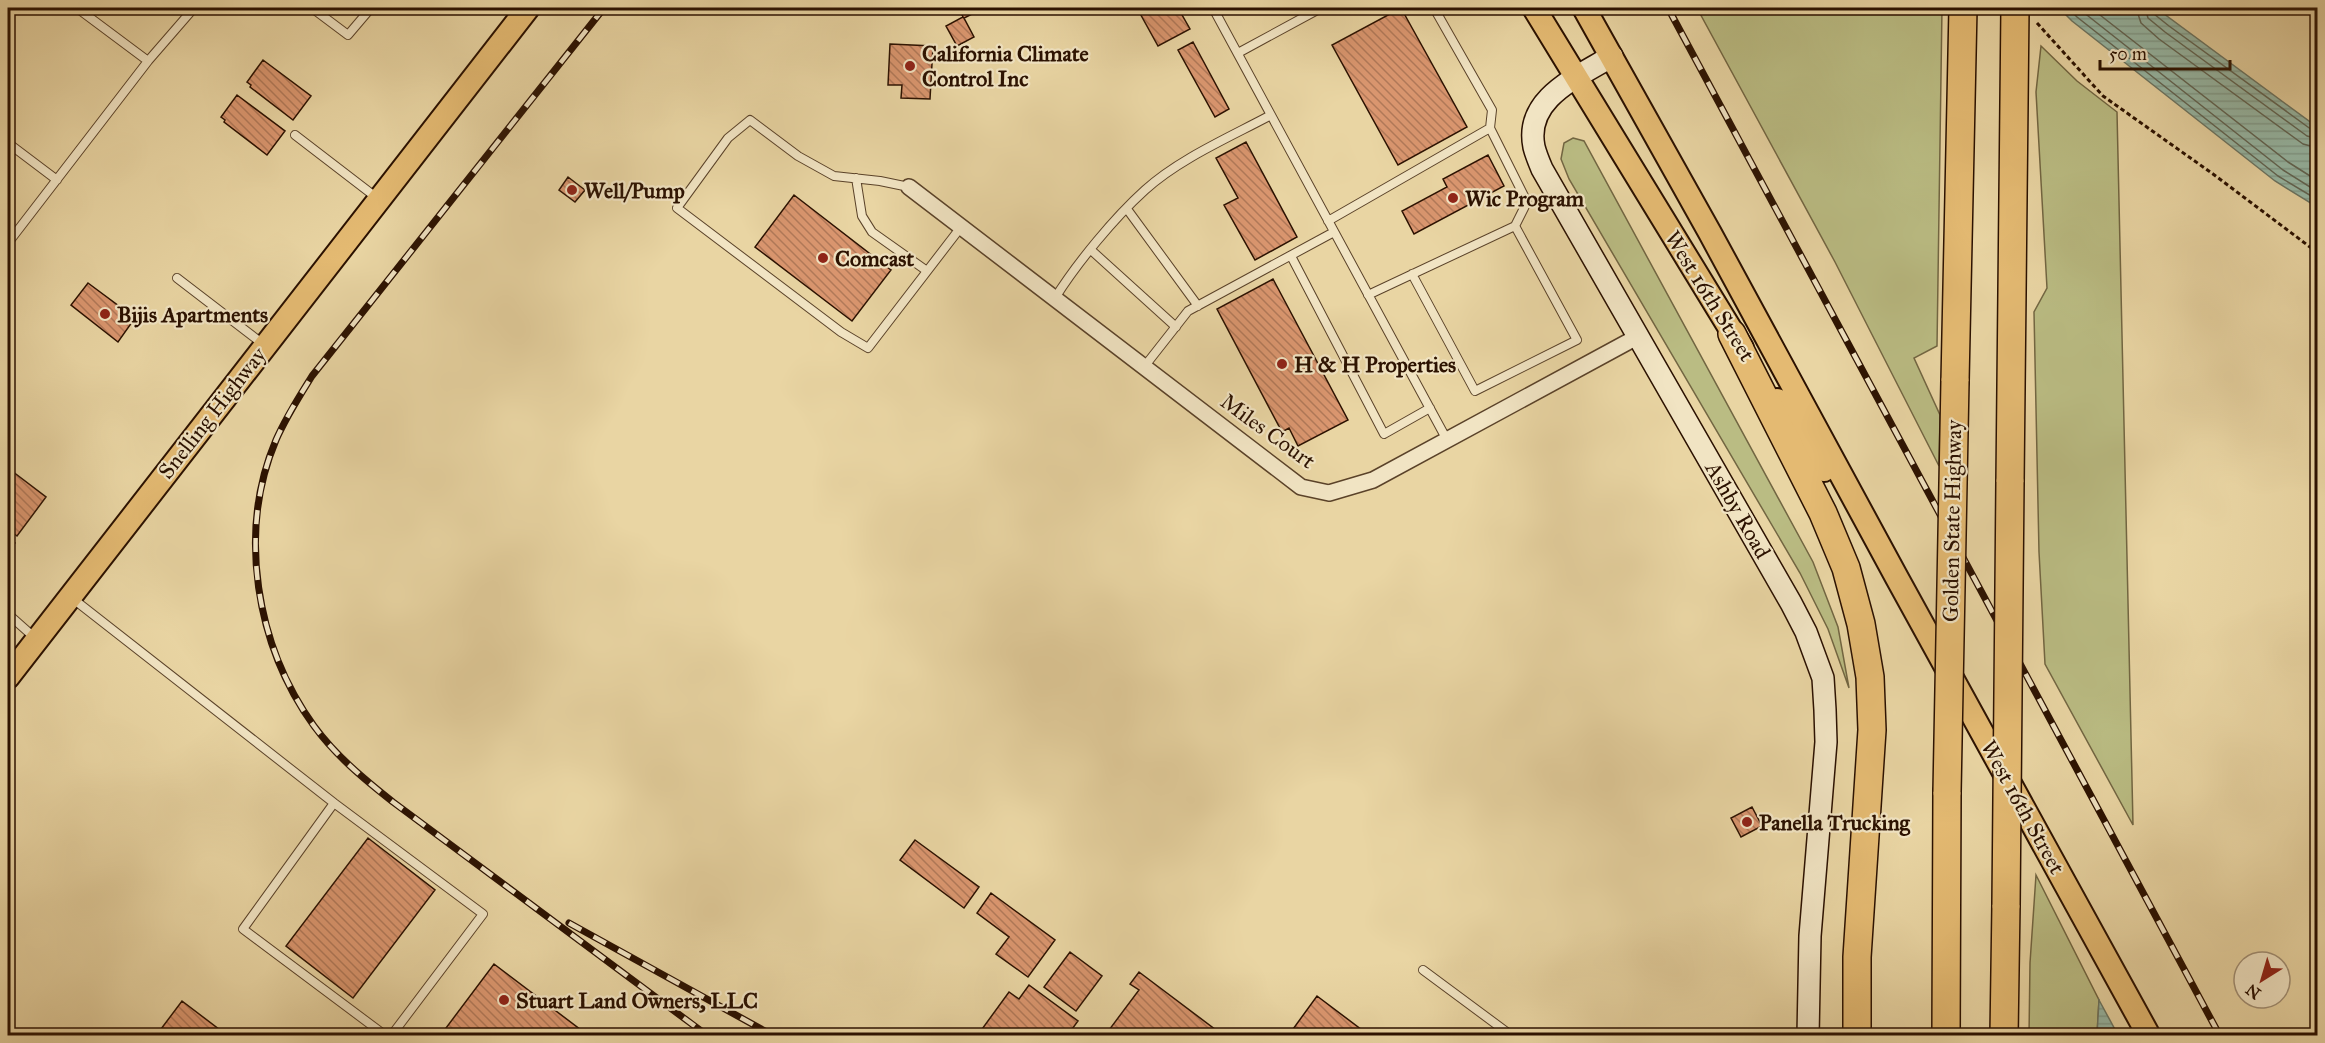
<svg xmlns="http://www.w3.org/2000/svg" width="2325" height="1043" font-family="'IM FELL Great Primer',serif">
<style>
.green{fill:#babc83;stroke:#726642;stroke-width:1.5}
.water{fill:url(#water-rules);stroke:#6c7664;stroke-width:1.5}
.lines{fill:none;stroke-linecap:round;stroke-linejoin:round}
.shore{stroke:#616554;stroke-width:1.5}
.building{fill:url(#building-back-hatch);stroke:#2b1100;stroke-width:1.5}
.service-casing{stroke:#5a4229;stroke-width:10}
.minor-casing{stroke:#5a4229;stroke-width:18}
.secondary-casing{stroke:#2b1100;stroke-width:24}
.primary-casing{stroke:#2b1100;stroke-width:26}
.motorway-casing{stroke:#2b1100;stroke-width:30}
.path{stroke:#2b1100;stroke-width:3;stroke-dasharray:4.5 3;stroke-linecap:butt}
.service{stroke:#f1e4c3;stroke-width:8}
.minor{stroke:#f1e4c3;stroke-width:15}
.secondary{stroke:#f1e4c3;stroke-width:21}
.primary{stroke:#e4ba72;stroke-width:22}
.motorway{stroke:#e4ba72;stroke-width:27}
.rail-casing{stroke:#2b1100;stroke-width:7}
.rail{stroke:#f1e4c3;stroke-width:4.5;stroke-dasharray:14;stroke-linecap:butt}
.motorway-bridge-casing{stroke:#2b1100;stroke-width:30;stroke-linecap:butt}
.motorway-bridge{stroke:#e4ba72;stroke-width:27}
.poi-dot{fill:#8f2418;stroke:#f1e4c3;stroke-width:2}
.labels{text-anchor:middle;dominant-baseline:central;stroke-width:4.5;stroke-linejoin:round;paint-order:stroke}
.poi-label{font-size:22px;font-weight:bold;fill:#2b1100;stroke:#f1e4c3;text-anchor:start}
.street-label{font-size:22px;fill:#2b1100;stroke:#f1e4c3}
</style>
<defs>
<pattern id="water-rules" width="6" height="5" patternUnits="userSpaceOnUse" patternTransform="scale(1.5)"><rect width="6" height="5" fill="#97b9a7"/><path d="M0 2.5h6" fill="none" stroke="#829e8e"/></pattern>
<pattern id="building-back-hatch" width="6" height="6" patternUnits="userSpaceOnUse" patternTransform="scale(1.5)"><rect width="6" height="6" fill="#da966f"/><path d="M-1 5l2 2M0 0l6 6M5-1l2 2" fill="none" stroke="#b17959"/></pattern>
</defs>
<rect width="100%" height="100%" fill="#e9d5a3"/>
<filter id="stains"><feTurbulence type="fractalNoise" baseFrequency=".00333" numOctaves="4"/><feColorMatrix values="0 0 0 0 .2 0 0 0 0 .09 0 0 0 0 .02 0 0 0 .5 -.17"/></filter>
<radialGradient id="worn" r=".72"><stop offset=".6" stop-color="#630" stop-opacity="0"/><stop offset="1" stop-color="#630" stop-opacity=".3"/></radialGradient>
<!-- green -->
<path class="green" d="M 1697,8 L 1942,8 L 1937,346 L 1914,358 L 1940,415 L 1939,466 L 1835,262 Z
M 2041,46 L 2077,81 L 2117,112 L 2133,825 L 2045,664 L 2039,552 L 2034,312 L 2047,288 L 2036,92 Z
M 1573,138 L 1584,141 L 1813,562 L 1838,627 L 1849,688 L 1828,629 L 1800,573 L 1569,179 L 1561,159 L 1564,143 Z
M 2036,875 L 2099,1000 L 2097,1035 L 2029,1036 L 2030,963 Z"/>
<!-- water -->
<path class="water" d="M 2059,8 L 2156,8 L 2317,127 L 2317,207 L 2275,181 L 2072,21 Z
M 2099,1000 L 2118,1035 L 2097,1035 Z"/>
<g class="lines">
<!-- shore -->
<path class="shore" d="M 2068,8 L 2077,17 L 2278,176 L 2318,200
M 2078,8 L 2283,170 L 2318,192
M 2091,8 L 2288,162 L 2318,181
M 2136,8 L 2141,23 L 2159,39 L 2303,144 L 2318,148
M 2145,8 L 2148,18 L 2165,32 L 2307,136 L 2318,139
M 2152,8 L 2154,14 L 2169,26 L 2312,130 L 2318,131"/>
</g>
<!-- building -->
<path class="building" d="M 962,8 L 984,8 L 964,18 L 974,37 L 957,46 L 946,26 L 963,17 L 959,9 Z
M 1137,8 L 1178,8 L 1190,29 L 1158,46 Z
M 1401,8 L 1467,127 L 1398,165 L 1332,45 Z
M 2297,8 L 2318,8 L 2318,21 L 2304,11 Z
M 1193,42 L 1229,109 L 1215,117 L 1178,50 Z
M 890,44 L 933,46 L 930,99 L 901,98 L 902,85 L 888,85 Z
M 263,60 L 311,96 L 293,120 L 250,87 L 251,85 L 247,82 Z
M 237,95 L 285,131 L 267,155 L 224,122 L 225,120 L 221,117 Z
M 1246,142 L 1297,237 L 1255,260 L 1224,205 L 1238,198 L 1216,158 Z
M 1488,155 L 1504,186 L 1414,234 L 1402,211 L 1447,187 L 1443,179 Z
M 568,177 L 585,190 L 575,202 L 559,190 Z
M 794,195 L 891,270 L 852,321 L 755,247 Z
M 1273,279 L 1348,420 L 1298,446 L 1289,428 L 1282,432 L 1217,309 Z
M 88,283 L 135,318 L 118,342 L 71,305 Z
M 8,468 L 46,497 L 17,536 L 8,529 Z
M 8,538 L 15,543 L 8,554 Z
M 1752,807 L 1762,826 L 1741,837 L 1731,818 Z
M 368,838 L 435,890 L 353,998 L 286,946 Z
M 915,840 L 979,887 L 964,908 L 900,860 Z
M 991,893 L 1055,940 L 1028,977 L 996,954 L 1009,937 L 977,913 Z
M 1070,952 L 1102,976 L 1076,1011 L 1044,987 Z
M 494,964 L 589,1036 L 440,1036 Z
M 1139,972 L 1147,978 L 1224,1036 L 1117,1036 L 1109,1030 L 1139,990 L 1130,984 Z
M 1029,985 L 1078,1021 L 1067,1036 L 977,1036 L 1009,992 L 1019,999 Z
M 1317,996 L 1370,1036 L 1288,1036 Z
M 182,1001 L 228,1036 L 161,1036 L 158,1033 Z"/>
<g class="lines">
<!-- service casing -->
<g class="service-casing">
<path id="service" d="M 77,8 L 148,61
M 312,8 L 348,35 L 371,8
M 1213,8 L 1447,440
M 1238,53 L 1321,8
M 1490,128 L 1527,202 L 1515,226
M 295,135 L 377,198
M 8,143 L 57,180
M 856,178 L 862,216 L 872,232 L 927,271
M 909,187 L 880,181 L 834,176 L 798,156 L 750,120 L 728,138 L 677,208 L 841,332 L 868,348 L 961,227
M 1127,209 L 1198,306
M 1328,221 L 1490,128 L 1492,110 L 1434,8
M 8,243 L 148,61 L 194,8
M 1091,250 L 1176,327
M 1291,256 L 1384,434 L 1430,408
M 177,278 L 263,344
M 1368,295 L 1515,226 L 1577,340 L 1475,391 L 1412,274
M 1055,298 C 1077,263 1114,218 1145,190 C 1179,159 1230,137 1271,115
M 1144,367 L 1188,311 L 1334,232
M 72,598 L 334,803 L 483,914 L 391,1036
M 8,614 L 35,638
M 334,803 L 243,929 L 386,1036
M 1423,970 L 1512,1036"/>
</g>
<!-- minor casing -->
<g class="minor-casing">
<path id="minor" d="M 909,187 L 1301,487 L 1329,493 L 1373,480 L 1637,337"/>
</g>
<!-- secondary casing -->
<g class="secondary-casing">
<path id="secondary" d="M 1612,56 C 1578,77 1524,98 1534,147 C 1536,155 1539,162 1542,169 L 1791,603 L 1806,632 L 1823,678 L 1825,710 L 1826,742 L 1810,936 L 1808,1036"/>
</g>
<!-- primary casing -->
<g class="primary-casing">
<path id="primary" d="M 1534,8 L 1742,348
M 1584,8 L 1710,233 L 1897,578 L 2149,1036
M 1777,400 L 1824,470
M 8,677 L 528,8"/>
</g>
<!-- motorway casing -->
<g class="motorway-casing">
<path id="motorway" d="M 1732,334 L 1823,513 L 1846,568 L 1861,624 L 1870,677 L 1872,730 L 1857,957 L 1857,1036
M 1955,381 L 1963,8
M 2010,482 L 2015,8
M 1946,1036 L 1947,792
M 2004,1036 L 2006,905"/>
</g>
<!-- path -->
<path class="path" d="M 2037,23 L 2103,96 L 2213,174 L 2318,253"/>
<!-- service -->
<use href="#service" class="service"/>
<!-- minor -->
<use href="#minor" class="minor"/>
<!-- secondary -->
<use href="#secondary" class="secondary"/>
<!-- primary -->
<use href="#primary" class="primary"/>
<!-- motorway -->
<use href="#motorway" class="motorway"/>
<!-- rail casing -->
<g class="rail-casing">
<path id="rail" d="M 604,8 L 312,376 C 299,397 286,417 276,440 C 237,532 256,646 314,726 C 336,756 364,779 393,802 L 708,1036
M 1668,8 L 2220,1036
M 569,923 L 774,1036"/>
</g>
<!-- rail -->
<use href="#rail" class="rail"/>
<!-- motorway-bridge casing -->
<g class="motorway-bridge-casing">
<path id="motorway-bridge" d="M 1947,792 L 1955,381
M 2006,905 L 2010,482"/>
</g>
<!-- motorway-bridge -->
<use href="#motorway-bridge" class="motorway-bridge"/>
</g>
<!-- markers -->
<g class="poi-dot">
<circle cx="910" cy="66" r="6"/>
<circle cx="572" cy="190" r="6"/>
<circle cx="1453" cy="198" r="6"/>
<circle cx="823" cy="258" r="6"/>
<circle cx="105" cy="314" r="6"/>
<circle cx="1282" cy="364" r="6"/>
<circle cx="1747" cy="822" r="6"/>
<circle cx="504" cy="1000" r="6"/>
</g>
<g class="labels">
<!-- poi labels -->
<g class="poi-label">
<text x="922" y="53">California Climate<tspan x="922" dy="25">Control Inc</tspan></text>
<text x="584" y="190">Well/Pump</text>
<text x="1465" y="198">Wic Program</text>
<text x="835" y="258">Comcast</text>
<text x="117" y="314">Bijis Apartments</text>
<text x="1294" y="364">H &amp; H Properties</text>
<text x="1759" y="822">Panella Trucking</text>
<text x="516" y="1000">Stuart Land Owners, LLC</text>
</g>
<!-- street labels -->
<g class="street-label">
<text transform="translate(1710 296) rotate(58)">West 16th Street</text>
<text transform="translate(212 413) rotate(-52)">Snelling Highway</text>
<text transform="translate(1268 431) rotate(36)">Miles Court</text>
<text transform="translate(1738 510) rotate(60)">Ashby Road</text>
<text transform="translate(1952 521) rotate(-89)">Golden State Highway</text>
<text transform="translate(2023 807) rotate(61)">West 16th Street</text>
</g>
</g>
<!-- margin -->
<rect width="2325" height="1043" fill="none" stroke="#e9d5a3" stroke-width="30"/>
<rect x="9" y="9" width="2307" height="1025" fill="none" stroke="#2b1100" stroke-width="3"/>
<rect x="15" y="15" width="2295" height="1013" fill="none" stroke="#2b1100" stroke-width="1.5"/>
<!-- north arrow -->
<g transform="translate(2262 980) rotate(217)"><circle r="28" fill="#f1e4c3" stroke="#a29075" stroke-width="1.5"/>
<path d="M0-4.5L10 22L0 15L-10 22Z" fill="#8f2418"/>
<text y="-9" font-size="16" font-weight="bold" text-anchor="middle" fill="#2b1100">N</text>
</g>
<!-- scale -->
<path d="M2100 60v9h130v-9" fill="none" stroke="#2b1100" stroke-width="3"/>
<text x="2109" y="60" font-size="18" fill="#2b1100" stroke="#f1e4c3" stroke-width="4.5" paint-order="stroke">50 m</text>
<rect width="100%" height="100%" filter="url(#stains)"/>
<rect width="100%" height="100%" fill="url(#worn)"/>
</svg>
